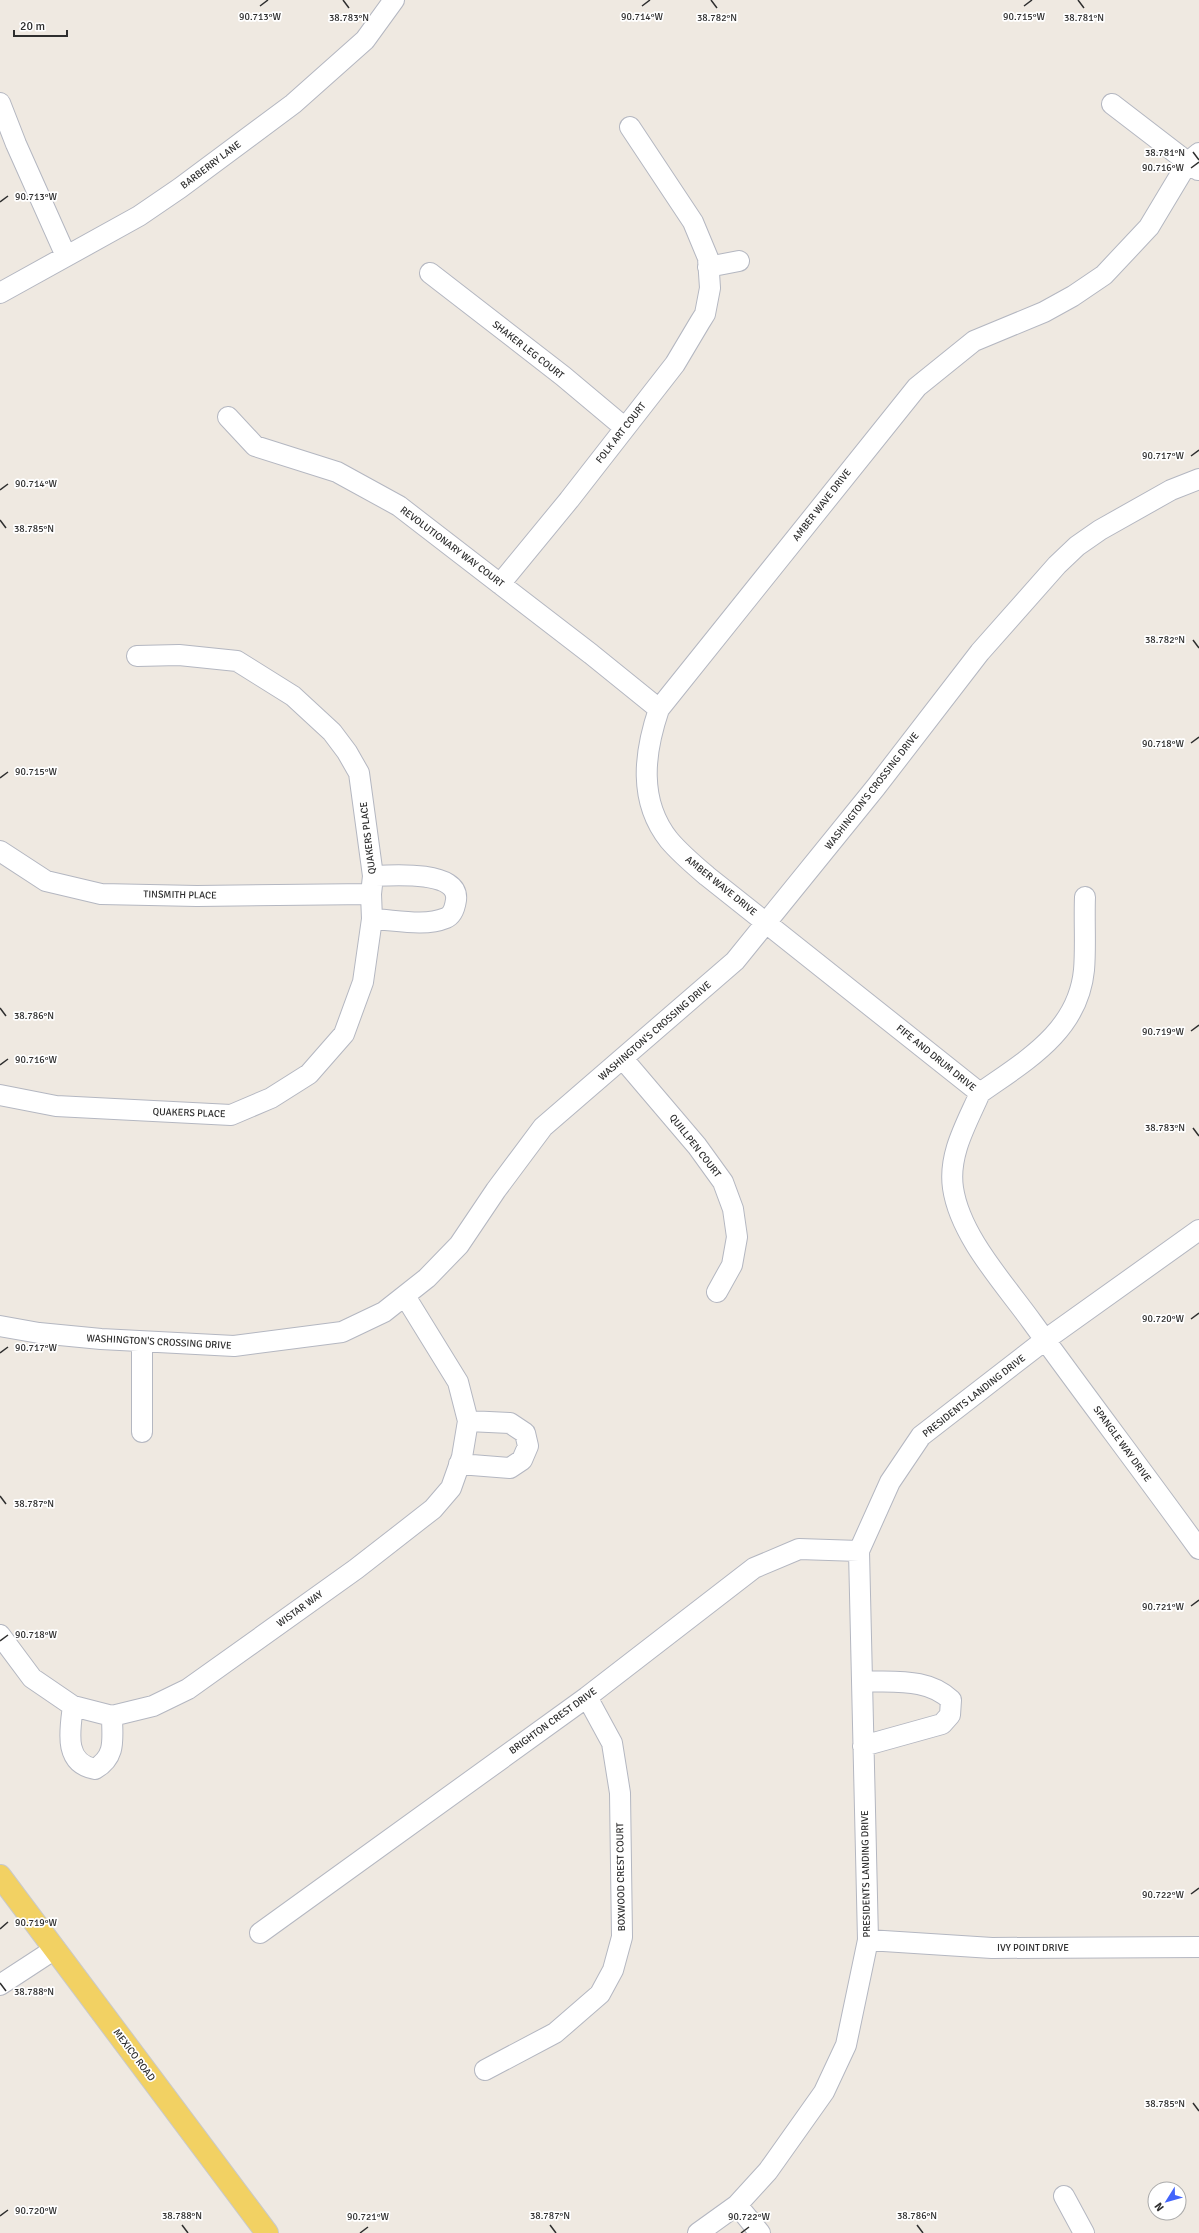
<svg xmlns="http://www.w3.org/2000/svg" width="1199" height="2233" font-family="Signika,sans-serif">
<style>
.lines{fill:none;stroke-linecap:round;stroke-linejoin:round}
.minor-casing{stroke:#b4b7c1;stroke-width:22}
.primary-casing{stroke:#c9c9c9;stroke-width:24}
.minor{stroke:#fff;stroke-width:20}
.primary{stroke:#f2d163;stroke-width:22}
.ticks{fill:none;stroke:#2e2e2e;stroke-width:1.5}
.labels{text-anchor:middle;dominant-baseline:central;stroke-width:3.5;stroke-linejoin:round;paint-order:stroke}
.street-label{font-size:10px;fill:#2e2e2e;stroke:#fff}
.ticks-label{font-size:10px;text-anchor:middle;fill:#2e2e2e;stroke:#fff;stroke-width:3.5;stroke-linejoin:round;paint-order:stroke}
</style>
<rect width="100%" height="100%" fill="#efe9e1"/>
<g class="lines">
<!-- minor casing -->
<g class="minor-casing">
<path id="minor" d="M 0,103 L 16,144 L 66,256
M 1112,104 L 1198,170
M 1199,153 L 1188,162 L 1149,227 L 1104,275 L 1073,296 L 1044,312 L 974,341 L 917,387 L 659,709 C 644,753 638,801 669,840 C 680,853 694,865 707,876 L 980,1093 C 967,1123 948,1154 953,1188 C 960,1236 1004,1283 1032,1322 C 1087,1398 1144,1473 1199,1549
M 708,267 L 739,261
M 430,273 L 563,376 L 625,428
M 0,293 L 139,216 L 180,188 L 293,104 L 365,40 L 394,0
M 228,417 L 255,446 L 337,472 L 399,506 L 591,654 L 659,709
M 500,584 L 569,500 L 675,364 L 700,322 L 705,314 L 710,288 L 708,258 L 693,222 L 630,127
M 0,851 L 46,881 L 101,894 L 197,896 L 371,894
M 372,919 C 396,920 424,927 446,918 C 453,915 455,907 456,900 C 460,870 391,875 373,876
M 623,1059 L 697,1146 L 723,1182 L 733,1209 L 737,1237 L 732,1265 L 717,1292
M 980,1093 C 1025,1061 1078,1032 1084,970 C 1086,947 1084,921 1085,897
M 0,1095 L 56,1106 L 231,1115 L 271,1098 L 309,1074 L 344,1034 L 363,982 L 372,919 L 371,894 L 373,876 L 359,773 L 347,752 L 332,732 L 293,696 L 237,661 L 179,655 L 137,656
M 0,1326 L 39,1333 L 101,1339 L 234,1346 L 342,1332 L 384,1312 L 427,1278 L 459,1245 L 496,1190 L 543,1127 L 735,961 L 876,787 L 980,652 L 1057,565 L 1077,546 L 1100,530 L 1171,490 L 1199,479
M 142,1432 L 142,1342
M 459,1464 L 510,1468 L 522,1460 L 528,1446 L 525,1433 L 510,1423 L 468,1421
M 0,1635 L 32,1678 L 73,1706 L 112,1716 L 153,1706 L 188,1689 L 356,1569 L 433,1509 L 451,1488 L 462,1457 L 468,1421 L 458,1382 L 405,1296
M 863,1681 C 893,1683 927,1677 951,1700 L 950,1715 L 942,1724 L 863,1746
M 73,1706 C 70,1730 63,1763 95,1769 C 117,1756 112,1738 112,1716
M 260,1933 L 587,1697 L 754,1568 L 799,1549 L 859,1551
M 868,1940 L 992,1948 L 1199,1947
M 0,1985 L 55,1949
M 485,2070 L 555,2033 L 600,1994 L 613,1970 L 622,1937 L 620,1793 L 612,1743 L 587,1697
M 1064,2196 L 1084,2233
M 737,2205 L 760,2233
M 698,2233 L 737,2205 L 768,2171 L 824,2092 L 846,2045 L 868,1940 L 859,1551 L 890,1482 L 921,1436 L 1045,1340 L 1199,1230"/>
</g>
<!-- primary casing -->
<g class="primary-casing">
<path id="primary" d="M 0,1876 L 267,2233"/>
</g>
<!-- minor -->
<use href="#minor" class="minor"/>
<!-- primary -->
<use href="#primary" class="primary"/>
</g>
<!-- ticks -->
<path class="ticks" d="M 343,0 L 349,8M 711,0 L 717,8M 1078,0 L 1084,8M 260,6 L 268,0M 642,6 L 650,0M 1024,6 L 1032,0M 1193,152 L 1199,160M 1191,168 L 1199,162M 0,202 L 8,196M 1191,456 L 1199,450M 0,490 L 8,484M 0,520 L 6,528M 1193,640 L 1199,648M 1191,743 L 1199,737M 0,778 L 8,772M 0,1008 L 6,1016M 1191,1031 L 1199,1025M 0,1065 L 8,1059M 1193,1128 L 1199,1136M 1191,1319 L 1199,1313M 0,1353 L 8,1347M 0,1496 L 6,1504M 1191,1606 L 1199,1600M 0,1641 L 8,1635M 1191,1894 L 1199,1888M 0,1929 L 8,1922M 0,1983 L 6,1991M 1193,2103 L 1199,2111M 0,2216 L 8,2210M 182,2225 L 188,2233M 550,2225 L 556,2233M 917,2225 L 923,2233M 360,2233 L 368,2227M 741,2233 L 749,2227"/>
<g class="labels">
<!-- street labels -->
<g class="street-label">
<text transform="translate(211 165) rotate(-37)">BARBERRY LANE</text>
<text transform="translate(528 350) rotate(38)">SHAKER LEG COURT</text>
<text transform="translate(621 433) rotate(-52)">FOLK ART COURT</text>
<text transform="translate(822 505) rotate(-52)">AMBER WAVE DRIVE</text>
<text transform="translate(452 547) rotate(37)">REVOLUTIONARY WAY COURT</text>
<text transform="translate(872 791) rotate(-52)">WASHINGTON'S CROSSING DRIVE</text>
<text transform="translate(368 838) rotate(-97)">QUAKERS PLACE</text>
<text transform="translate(721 886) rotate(39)">AMBER WAVE DRIVE</text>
<text transform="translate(180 895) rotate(1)">TINSMITH PLACE</text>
<text transform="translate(655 1031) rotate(-41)">WASHINGTON'S CROSSING DRIVE</text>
<text transform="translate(936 1058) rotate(39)">FIFE AND DRUM DRIVE</text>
<text transform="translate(189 1113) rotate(2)">QUAKERS PLACE</text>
<text transform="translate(695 1146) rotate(52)">QUILLPEN COURT</text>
<text transform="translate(159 1342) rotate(3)">WASHINGTON'S CROSSING DRIVE</text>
<text transform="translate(974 1396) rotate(-38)">PRESIDENTS LANDING DRIVE</text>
<text transform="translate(1122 1444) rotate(54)">SPANGLE WAY DRIVE</text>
<text transform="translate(300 1609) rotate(-36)">WISTAR WAY</text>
<text transform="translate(553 1721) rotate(-36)">BRIGHTON CREST DRIVE</text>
<text transform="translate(866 1874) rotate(-91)">PRESIDENTS LANDING DRIVE</text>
<text transform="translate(621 1877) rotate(-91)">BOXWOOD CREST COURT</text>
<text x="1033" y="1948">IVY POINT DRIVE</text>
<text transform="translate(134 2055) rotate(53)">MEXICO ROAD</text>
</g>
</g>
<g class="ticks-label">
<text x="260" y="20">90.713°W</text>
<text x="642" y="20">90.714°W</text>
<text x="1024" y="20">90.715°W</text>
<text x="349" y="21">38.783°N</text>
<text x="717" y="21">38.782°N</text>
<text x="1084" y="21">38.781°N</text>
<text x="1165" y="156">38.781°N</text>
<text x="1163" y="171">90.716°W</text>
<text x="36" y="200">90.713°W</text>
<text x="1163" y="459">90.717°W</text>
<text x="36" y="487">90.714°W</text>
<text x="34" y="532">38.785°N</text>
<text x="1165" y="643">38.782°N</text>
<text x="1163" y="747">90.718°W</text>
<text x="36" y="775">90.715°W</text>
<text x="34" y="1019">38.786°N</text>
<text x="1163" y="1035">90.719°W</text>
<text x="36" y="1063">90.716°W</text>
<text x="1165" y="1131">38.783°N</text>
<text x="1163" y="1322">90.720°W</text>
<text x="36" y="1351">90.717°W</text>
<text x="34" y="1507">38.787°N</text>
<text x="1163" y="1610">90.721°W</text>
<text x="36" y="1638">90.718°W</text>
<text x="1163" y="1898">90.722°W</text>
<text x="36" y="1926">90.719°W</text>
<text x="34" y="1995">38.788°N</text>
<text x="1165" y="2107">38.785°N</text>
<text x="36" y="2214">90.720°W</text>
<text x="182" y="2219">38.788°N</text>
<text x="550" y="2219">38.787°N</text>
<text x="917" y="2219">38.786°N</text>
<text x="368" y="2220">90.721°W</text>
<text x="749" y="2220">90.722°W</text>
</g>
<!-- north arrow -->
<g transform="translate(1167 2201) rotate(233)"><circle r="19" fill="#ffffff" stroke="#ababab"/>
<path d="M0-3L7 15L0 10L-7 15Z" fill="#4264fb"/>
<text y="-6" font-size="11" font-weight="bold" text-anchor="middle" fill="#2e2e2e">N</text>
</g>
<!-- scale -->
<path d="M14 30v6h53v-6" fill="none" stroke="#2e2e2e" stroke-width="2"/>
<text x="20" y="30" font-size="12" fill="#2e2e2e" stroke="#ffffff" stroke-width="3" paint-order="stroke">20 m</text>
</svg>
